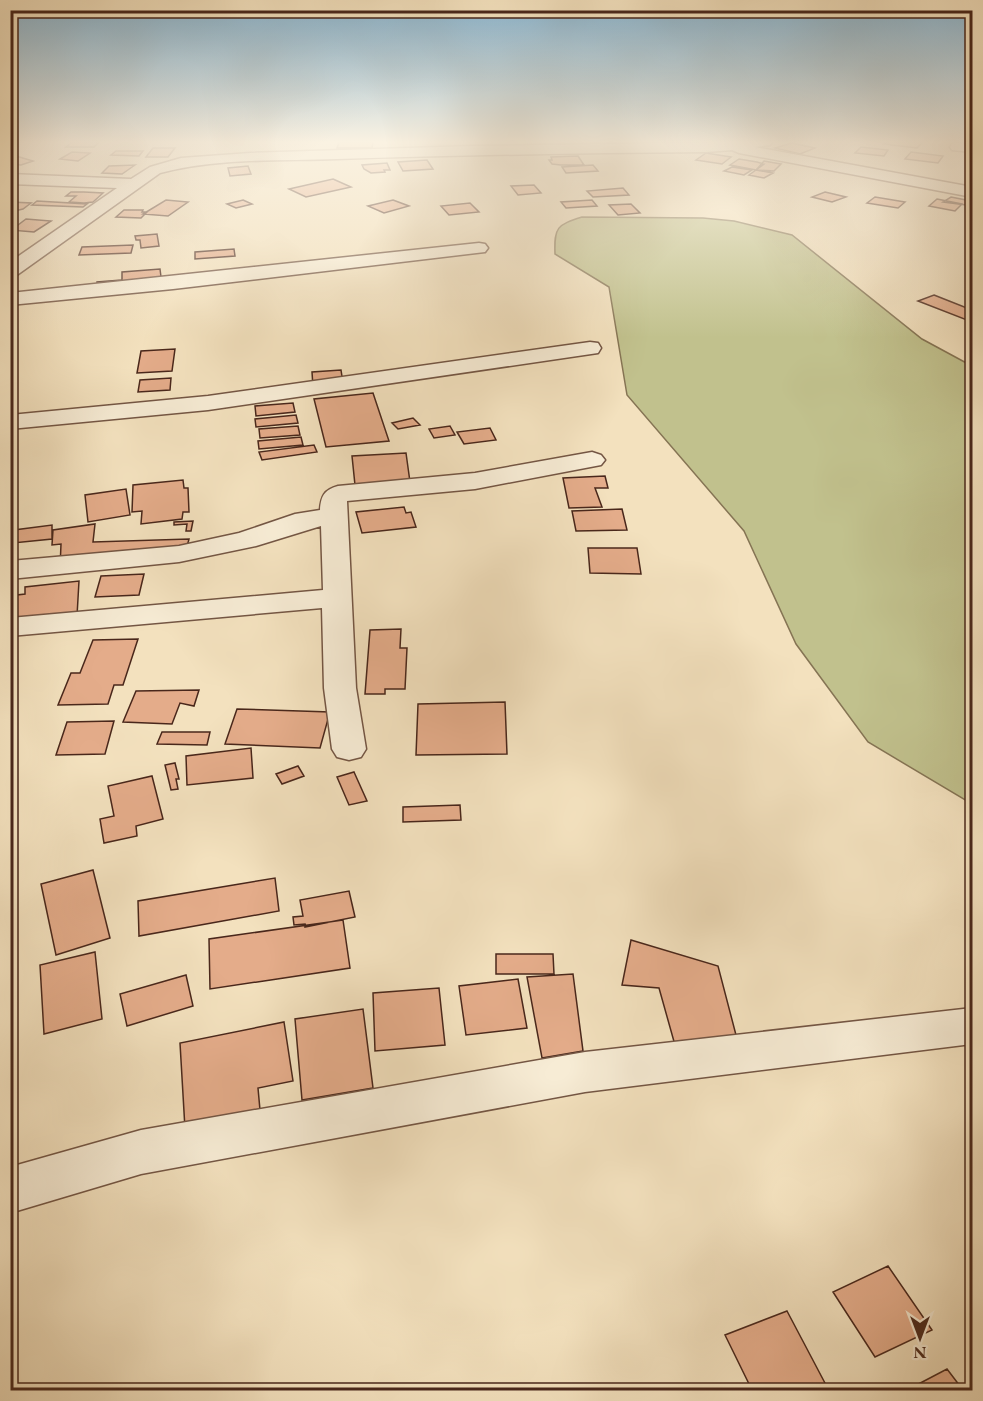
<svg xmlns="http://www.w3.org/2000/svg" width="983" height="1401" font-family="'EB Garamond',serif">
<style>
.green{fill:#c1c18d;stroke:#857454;stroke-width:1.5}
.building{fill:#e4ac8a;stroke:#49271b;stroke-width:1.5}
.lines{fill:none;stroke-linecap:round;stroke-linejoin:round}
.minor-casing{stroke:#745644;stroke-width:3}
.minor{fill:#f7ecd5;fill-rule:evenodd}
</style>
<rect width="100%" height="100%" fill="#f3e1be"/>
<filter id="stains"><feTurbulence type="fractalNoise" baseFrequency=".00333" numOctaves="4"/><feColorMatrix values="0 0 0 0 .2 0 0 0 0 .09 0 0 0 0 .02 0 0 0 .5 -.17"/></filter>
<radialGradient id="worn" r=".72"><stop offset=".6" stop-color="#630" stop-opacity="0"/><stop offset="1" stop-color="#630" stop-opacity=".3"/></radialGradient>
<!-- green -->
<path class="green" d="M 582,217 L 703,218 L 734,221 L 792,235 L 922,339 L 972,366 L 972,804 L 868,742 L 796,644 L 744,531 L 627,395 L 609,287 L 555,254 C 554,227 557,225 582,217 Z"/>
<!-- building -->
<path class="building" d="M 72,142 L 99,142 L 94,147 L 66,147 Z
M 339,142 L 373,142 L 372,148 L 337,148 Z
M 887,142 L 923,142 L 917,148 L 884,144 Z
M 792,143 L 815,148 L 800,154 L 775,148 Z
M 861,147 L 888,150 L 884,156 L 855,153 Z
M 153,148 L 175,148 L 168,157 L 146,157 Z
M 116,151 L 143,151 L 139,156 L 111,155 Z
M 72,152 L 90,153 L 78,161 L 60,159 Z
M 911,152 L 943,156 L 938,163 L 905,159 Z
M 706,153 L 731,157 L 722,164 L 696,160 Z
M 16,156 L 33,161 L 21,165 L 10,164 L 10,158 Z
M 578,156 L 584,165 L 561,165 L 552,164 L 549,160 L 552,160 L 551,157 Z
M 739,159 L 757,162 L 764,164 L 756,170 L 730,165 Z
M 427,160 L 433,169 L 403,171 L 398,162 Z
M 764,161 L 781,164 L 774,171 L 756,170 Z
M 387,163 L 390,170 L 384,170 L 385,172 L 371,173 L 364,169 L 362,165 Z
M 135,165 L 122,174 L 102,173 L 109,166 Z
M 593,165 L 598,171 L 566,173 L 562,167 Z
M 248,166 L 251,174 L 230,176 L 228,168 Z
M 732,167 L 752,170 L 744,175 L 724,171 Z
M 756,170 L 773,173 L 764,178 L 749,175 Z
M 333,179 L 351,187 L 306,197 L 289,189 Z
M 534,185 L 541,193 L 518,195 L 511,186 Z
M 623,188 L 629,195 L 593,197 L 587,191 Z
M 71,192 L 84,192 L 103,193 L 93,202 L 84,203 L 69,202 L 76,196 L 66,196 Z
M 825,192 L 846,197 L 832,202 L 812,197 Z
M 875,197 L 905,202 L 898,208 L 867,203 Z
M 951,197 L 971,201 L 966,205 L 943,202 Z
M 937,199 L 962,204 L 955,211 L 929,206 Z
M 166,200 L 188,202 L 168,216 L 143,214 Z
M 243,200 L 252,204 L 236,208 L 227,204 Z
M 393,200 L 409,206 L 384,213 L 368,206 Z
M 592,200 L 597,206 L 566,208 L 561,202 Z
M 37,201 L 87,204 L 83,207 L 32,205 Z
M 10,202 L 31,203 L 23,209 L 10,212 Z
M 470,203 L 479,212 L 449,215 L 441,206 Z
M 631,204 L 640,213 L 618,215 L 609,205 Z
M 124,210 L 143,210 L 142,212 L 147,212 L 141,218 L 116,217 Z
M 26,219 L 51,221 L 34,232 L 10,230 L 13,228 L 10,227 L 10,224 L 18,225 Z
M 157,234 L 159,246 L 141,248 L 140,240 L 136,240 L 135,236 Z
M 133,245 L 131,253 L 79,255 L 82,247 Z
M 234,249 L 235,256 L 195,259 L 195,252 Z
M 160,269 L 162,285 L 97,291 L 97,282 L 122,280 L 122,272 Z
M 934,295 L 972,310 L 972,322 L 918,301 Z
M 175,349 L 172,371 L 137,373 L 141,351 Z
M 341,370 L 343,383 L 313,387 L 312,372 Z
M 171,378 L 170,390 L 138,392 L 140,380 Z
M 373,393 L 389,441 L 326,447 L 314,399 Z
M 293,403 L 295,412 L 256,416 L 255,406 Z
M 296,415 L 298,423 L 256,427 L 255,419 Z
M 413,418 L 420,425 L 398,429 L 392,423 Z
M 298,426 L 300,435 L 260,438 L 259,429 Z
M 450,426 L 455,435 L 434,438 L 429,429 Z
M 490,428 L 496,440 L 464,444 L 457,432 Z
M 301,437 L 303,445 L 259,449 L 258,441 Z
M 314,445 L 317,452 L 262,460 L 259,452 Z
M 406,453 L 410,482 L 355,485 L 352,456 Z
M 605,476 L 608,488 L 595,488 L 602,507 L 569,508 L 563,478 Z
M 183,480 L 184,488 L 188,488 L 189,512 L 183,512 L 182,519 L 141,524 L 142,511 L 132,512 L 133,485 Z
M 126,489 L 130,515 L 88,522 L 85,495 Z
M 404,507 L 406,513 L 411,512 L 416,527 L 362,533 L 356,512 Z
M 622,509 L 627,530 L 576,531 L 572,511 Z
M 193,521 L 191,531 L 186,531 L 187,524 L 174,525 L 174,522 Z
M 95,524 L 93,542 L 189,539 L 184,558 L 60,568 L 61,544 L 52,545 L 53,530 Z
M 52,525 L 52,539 L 13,543 L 14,530 Z
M 588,548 L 637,548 L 641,574 L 590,573 Z
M 144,574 L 139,595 L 95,597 L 101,576 Z
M 79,581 L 77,616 L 14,624 L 17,595 L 25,594 L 25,587 Z
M 401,629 L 400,648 L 407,648 L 405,689 L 385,689 L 385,694 L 365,694 L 370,630 Z
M 138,639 L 123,685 L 114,685 L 108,704 L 58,705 L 71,673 L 80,673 L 93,640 Z
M 199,690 L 194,706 L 180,703 L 172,724 L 123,722 L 136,691 Z
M 505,702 L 507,754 L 416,755 L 418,704 Z
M 237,709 L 330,712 L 320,748 L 225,744 Z
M 114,721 L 105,754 L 56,755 L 67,722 Z
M 162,732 L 210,732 L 207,745 L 157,744 Z
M 251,748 L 253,778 L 187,785 L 186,756 Z
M 175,763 L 179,779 L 176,779 L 178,789 L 171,790 L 165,765 Z
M 298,766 L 304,776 L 282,784 L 276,774 Z
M 354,772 L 367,801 L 349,805 L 337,777 Z
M 152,776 L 163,819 L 136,826 L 137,836 L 104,843 L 100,819 L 114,816 L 108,786 Z
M 460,805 L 461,820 L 403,822 L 403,807 Z
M 93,870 L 110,938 L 56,955 L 41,884 Z
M 275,878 L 279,911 L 139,936 L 138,901 Z
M 349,891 L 355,917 L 305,927 L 305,924 L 294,925 L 293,917 L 303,916 L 300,900 Z
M 343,920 L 350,968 L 210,989 L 209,939 Z
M 631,940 L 718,966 L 742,1058 L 680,1063 L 659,988 L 622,985 Z
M 95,952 L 102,1019 L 44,1034 L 40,965 Z
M 496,954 L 553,954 L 554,974 L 496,974 Z
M 573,974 L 583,1051 L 542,1058 L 527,977 Z
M 186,975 L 193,1006 L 127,1026 L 120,994 Z
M 518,979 L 527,1028 L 466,1035 L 459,986 Z
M 439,988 L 445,1045 L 375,1051 L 373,993 Z
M 363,1009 L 373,1088 L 302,1100 L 295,1019 Z
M 284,1022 L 293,1081 L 258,1088 L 262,1132 L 186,1146 L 180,1043 Z
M 888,1266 L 932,1330 L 875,1357 L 833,1292 Z
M 787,1311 L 826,1385 L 811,1390 L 752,1390 L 725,1335 Z
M 947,1369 L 963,1390 L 907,1390 Z"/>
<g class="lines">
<!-- minor casing -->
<g class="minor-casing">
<path id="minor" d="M 726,142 L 772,142 L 770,145 L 755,147 L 972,187 L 972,197 L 739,153 L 732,150 L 706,152 C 583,153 460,155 337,159 C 279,161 217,158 160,173 L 17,275 L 10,277 L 10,262 L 117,188 L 10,184 L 10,174 L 131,179 L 150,167 L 181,158 L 250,153 L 471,146 Z
M 957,143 L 972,144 L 972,152 L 952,150 L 950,147 L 952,144 Z
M 479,243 L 485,244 L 488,248 L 485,252 L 173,289 L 10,305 L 10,293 Z
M 590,342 L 598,343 L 601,348 L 598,353 L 208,410 L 10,429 L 10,415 L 208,396 Z
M 592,452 L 601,455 L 605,460 L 601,465 L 475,489 L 347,501 L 356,688 L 366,749 L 361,757 L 349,760 L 337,757 L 332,749 L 324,688 L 322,608 L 10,636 L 10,618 L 323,590 L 321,526 L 256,546 L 179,562 L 10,579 L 10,561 L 179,546 L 239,533 L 295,514 L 320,510 C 321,496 324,490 338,486 L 475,473 Z
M 972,1008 L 972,1044 L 585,1092 L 141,1174 L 10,1213 L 10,1167 L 141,1130 L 585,1052 Z"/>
</g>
<!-- minor -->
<use href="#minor" class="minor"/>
</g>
<!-- sky -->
<linearGradient id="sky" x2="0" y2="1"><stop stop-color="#89b7d4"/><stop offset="0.42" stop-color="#faf2e2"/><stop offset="1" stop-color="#faf2e2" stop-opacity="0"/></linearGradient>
<rect width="983" height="338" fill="url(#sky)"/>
<!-- margin -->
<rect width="983" height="1401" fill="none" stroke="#f3e1be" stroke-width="36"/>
<rect x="12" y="12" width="959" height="1377" fill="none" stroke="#49271b" stroke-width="3"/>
<rect x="18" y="18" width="947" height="1365" fill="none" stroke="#49271b" stroke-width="1.5"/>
<!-- north arrow -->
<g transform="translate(920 1338) rotate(180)" stroke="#f7ecd5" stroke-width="4.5" paint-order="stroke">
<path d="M0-4.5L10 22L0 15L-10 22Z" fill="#49271b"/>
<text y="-9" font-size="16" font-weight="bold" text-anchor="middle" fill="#49271b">N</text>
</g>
<rect width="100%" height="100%" filter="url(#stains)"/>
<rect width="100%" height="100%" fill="url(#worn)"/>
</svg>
